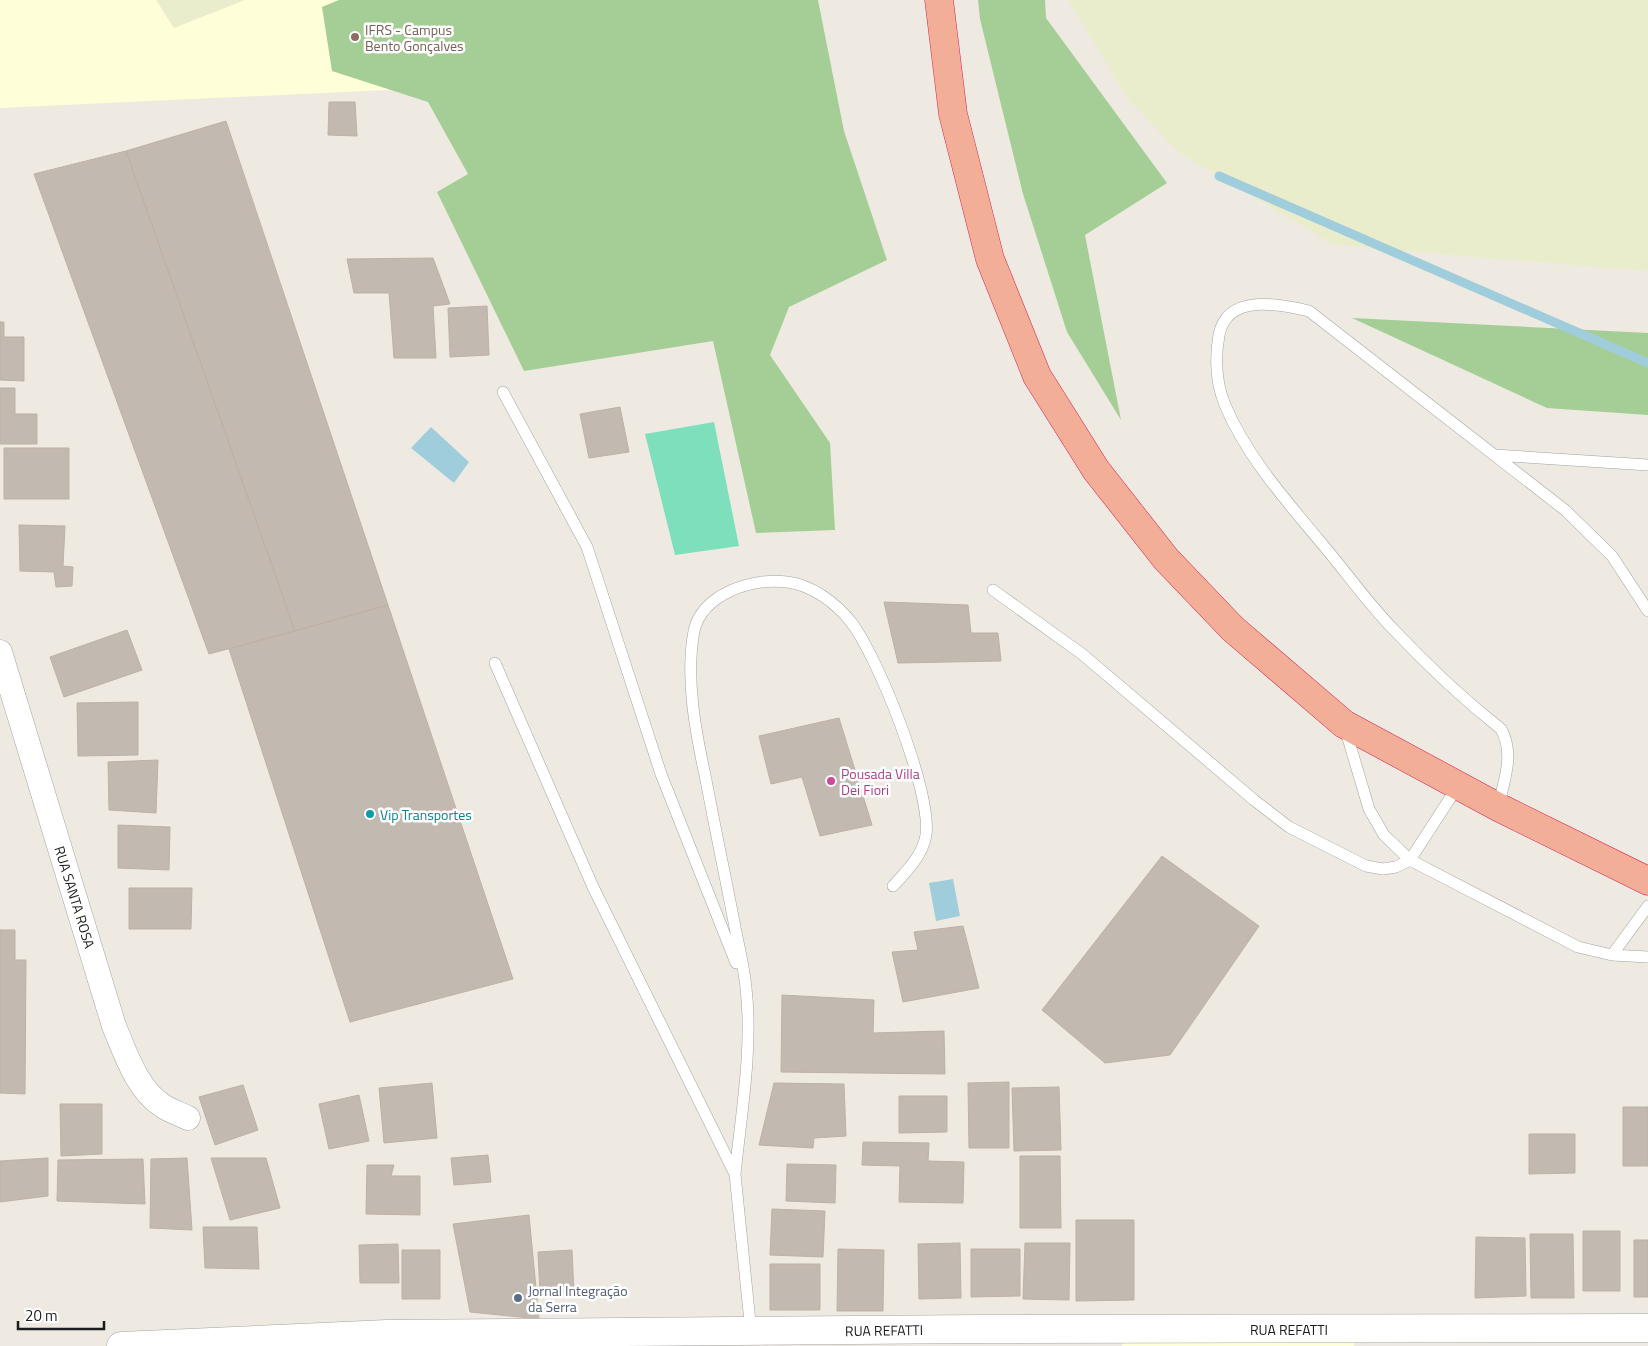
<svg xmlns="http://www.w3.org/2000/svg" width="1648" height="1346" font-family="'Titillium Web',sans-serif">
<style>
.education{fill:#feffd9}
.farmland{fill:#eaedcb}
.forest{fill:#a4ce95}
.pitch{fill:#7ddfbc}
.water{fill:#a0cddc}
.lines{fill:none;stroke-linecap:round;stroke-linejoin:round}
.stream{stroke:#a0cddc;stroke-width:9}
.building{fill:#c2b9b1;stroke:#bfb1a3}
.service-casing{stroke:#a3a3a3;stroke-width:12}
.minor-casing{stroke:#a3a3a3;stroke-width:25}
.tertiary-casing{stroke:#a3a3a3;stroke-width:29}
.trunk-casing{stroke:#d9215a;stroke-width:29}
.service{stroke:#fff;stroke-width:11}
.minor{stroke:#fff;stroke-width:24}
.tertiary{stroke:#fff;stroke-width:28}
.trunk{stroke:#f2ae96;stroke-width:28}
.education-dot{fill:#8d6e63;stroke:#fff;stroke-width:2}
.hotel-dot{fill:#d1479c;stroke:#fff;stroke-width:2}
.culture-dot{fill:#0f9aa8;stroke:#fff;stroke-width:2}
.service-dot{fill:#5c6f8a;stroke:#fff;stroke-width:2}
.labels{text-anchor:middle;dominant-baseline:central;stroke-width:5;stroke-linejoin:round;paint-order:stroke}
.education-label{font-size:14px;fill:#785e54;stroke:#fff;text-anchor:start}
.hotel-label{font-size:14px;fill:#b23c85;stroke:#fff;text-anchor:start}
.culture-label{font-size:14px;fill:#0d838f;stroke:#fff;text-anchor:start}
.street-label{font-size:14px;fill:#1c1c1c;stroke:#fff}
.service-label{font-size:14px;fill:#4e5e75;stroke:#fff;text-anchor:start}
</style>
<rect width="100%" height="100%" fill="#eeeae1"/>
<!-- education -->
<path class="education" d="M 0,0 L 710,0 L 710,75 L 0,108 Z
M 1122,1335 L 1354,1342 L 1354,1346 L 1122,1346 Z"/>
<!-- farmland -->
<path class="farmland" d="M 156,0 L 245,0 L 174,28 Z
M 1068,0 L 1648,0 L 1648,271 L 1334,245 L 1178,152 L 1129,100 Z"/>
<!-- forest -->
<path class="forest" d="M 339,0 L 818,0 L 844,131 L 887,260 L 789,307 L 770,355 L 830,443 L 835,530 L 756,533 L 713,341 L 524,371 L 437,192 L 468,174 L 428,102 L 332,71 L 322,7 Z
M 978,0 L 1045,0 L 1046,18 L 1167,183 L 1085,235 L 1121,420 L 1067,332 L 1023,194 L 980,19 Z
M 1352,318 L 1648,333 L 1648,415 L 1547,408 Z"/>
<!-- pitch -->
<path class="pitch" d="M 714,422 L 739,546 L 675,555 L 645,434 Z"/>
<!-- water -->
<path class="water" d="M 431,427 L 469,462 L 454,483 L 411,448 Z
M 953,879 L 960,916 L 936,921 L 929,883 Z"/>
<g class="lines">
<!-- stream -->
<path class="stream" d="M 1219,176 L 1648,363"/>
</g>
<!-- building -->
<path class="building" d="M 329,102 L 355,102 L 357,136 L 328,135 Z
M 226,121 L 388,605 L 295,631 L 126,151 Z
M 126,151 L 295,631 L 209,654 L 34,174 Z
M 433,258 L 450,304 L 433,306 L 436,358 L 394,358 L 389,293 L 354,293 L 347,259 Z
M 487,306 L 489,355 L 450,357 L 448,308 Z
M 0,322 L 4,322 L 4,337 L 24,337 L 24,381 L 0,380 Z
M 0,388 L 15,388 L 15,414 L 37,414 L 37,444 L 0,444 Z
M 620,407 L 629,452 L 589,458 L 580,414 Z
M 4,448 L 69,448 L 69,499 L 4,499 Z
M 19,525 L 65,526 L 63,566 L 73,567 L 72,586 L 56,587 L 54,572 L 20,571 Z
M 884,602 L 968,605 L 971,633 L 998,633 L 1001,661 L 898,663 Z
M 388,605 L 513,979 L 350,1022 L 229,649 Z
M 127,630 L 142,670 L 64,697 L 50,657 Z
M 138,702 L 138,755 L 78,756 L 77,703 Z
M 839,718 L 872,825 L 820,836 L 802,777 L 771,784 L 759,736 Z
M 158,760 L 156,813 L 109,810 L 108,762 Z
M 118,825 L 170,827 L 169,870 L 118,868 Z
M 1162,856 L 1259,926 L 1170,1055 L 1105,1063 L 1042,1010 Z
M 129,888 L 192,888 L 191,929 L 129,929 Z
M 963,926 L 979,988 L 903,1002 L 892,952 L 918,950 L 914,932 Z
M 0,930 L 15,930 L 15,960 L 26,960 L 25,1094 L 0,1093 Z
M 782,995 L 874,1000 L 873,1033 L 944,1031 L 945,1074 L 781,1072 Z
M 1009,1082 L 1009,1148 L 969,1148 L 968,1083 Z
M 432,1083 L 437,1138 L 384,1143 L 379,1088 Z
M 774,1083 L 844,1084 L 846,1136 L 814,1138 L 813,1148 L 759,1145 Z
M 243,1085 L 258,1130 L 215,1145 L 199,1097 Z
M 1059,1087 L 1061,1150 L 1014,1151 L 1012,1088 Z
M 359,1095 L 369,1141 L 329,1149 L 319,1104 Z
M 899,1096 L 947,1096 L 947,1132 L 899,1133 Z
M 60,1104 L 102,1104 L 102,1154 L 61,1156 Z
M 1623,1107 L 1648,1107 L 1648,1166 L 1623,1166 Z
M 1529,1134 L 1575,1134 L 1575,1173 L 1529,1174 Z
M 863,1142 L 929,1143 L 928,1161 L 964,1162 L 963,1203 L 899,1202 L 900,1166 L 862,1165 Z
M 488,1155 L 491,1182 L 454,1185 L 451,1158 Z
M 1020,1156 L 1060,1156 L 1061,1228 L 1020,1228 Z
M 48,1158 L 48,1196 L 0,1202 L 0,1161 Z
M 187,1158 L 192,1230 L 150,1228 L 151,1159 Z
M 211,1158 L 266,1158 L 280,1208 L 230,1220 Z
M 143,1159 L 145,1204 L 57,1201 L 58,1160 Z
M 787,1164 L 836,1165 L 835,1203 L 786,1201 Z
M 367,1165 L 394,1165 L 391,1176 L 420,1176 L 420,1215 L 366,1214 Z
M 772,1209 L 825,1211 L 823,1257 L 770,1255 Z
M 529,1215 L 539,1319 L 470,1312 L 453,1224 Z
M 1076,1220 L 1134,1220 L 1134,1300 L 1076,1301 Z
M 203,1227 L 257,1227 L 259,1269 L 205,1268 Z
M 1583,1231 L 1620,1231 L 1620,1291 L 1583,1291 Z
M 1530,1234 L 1573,1234 L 1574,1298 L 1531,1298 Z
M 1476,1237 L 1525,1238 L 1526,1296 L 1475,1298 Z
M 1634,1240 L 1648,1240 L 1648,1297 L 1634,1297 Z
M 960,1243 L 961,1298 L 919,1299 L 918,1244 Z
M 1025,1243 L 1070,1243 L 1069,1300 L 1023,1299 Z
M 398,1244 L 399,1283 L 360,1283 L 359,1245 Z
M 838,1249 L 884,1250 L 883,1311 L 837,1311 Z
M 971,1249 L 1020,1249 L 1020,1296 L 971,1297 Z
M 402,1250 L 440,1250 L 440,1299 L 402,1299 Z
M 572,1250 L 574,1293 L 540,1294 L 538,1252 Z
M 770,1264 L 820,1264 L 820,1310 L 770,1310 Z"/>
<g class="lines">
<!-- service casing -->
<g class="service-casing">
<path id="service" d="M 503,392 L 587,547 L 661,774 L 736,963
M 1495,455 L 1648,465
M 993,590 L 1082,654 L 1254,800 L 1289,827 L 1366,866 L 1383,869 L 1396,867 L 1410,860 L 1458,786
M 495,663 L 593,887 L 735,1174 L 751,1332
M 1345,728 L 1369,809 L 1384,835 L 1410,860 L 1578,947 L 1612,955 L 1648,957
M 1498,807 C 1504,781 1515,754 1501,729 C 1463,699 1426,664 1393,629 C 1366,601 1343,568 1318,539 C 1284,498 1246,455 1225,405 C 1216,383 1215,358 1219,335 C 1227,293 1279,304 1309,311 L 1565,510 L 1612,556 L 1648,611
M 1612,955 L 1648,906
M 735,1174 C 741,1115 753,1048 746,988 C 744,966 738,944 734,922 C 725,875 715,828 706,780 C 696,734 685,679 694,631 C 702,594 753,577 787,582 C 812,585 836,603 851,622 C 878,657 932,792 926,835 C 923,855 906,872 893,886"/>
</g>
<!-- minor casing -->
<g class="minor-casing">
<path id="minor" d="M 0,652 L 114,1026 C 125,1052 137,1090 163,1106 C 170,1111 180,1114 188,1118"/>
</g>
<!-- tertiary casing -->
<g class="tertiary-casing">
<path id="tertiary" d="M 121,1346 L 387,1334 L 980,1329 L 1648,1328"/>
</g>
<!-- trunk casing -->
<g class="trunk-casing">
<path id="trunk" d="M 939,0 L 953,114 L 990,259 L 1037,376 L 1096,470 L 1166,559 L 1233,629 L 1344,724 L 1498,807 L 1648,881"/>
</g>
<!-- service -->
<use href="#service" class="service"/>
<!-- minor -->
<use href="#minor" class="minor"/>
<!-- tertiary -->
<use href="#tertiary" class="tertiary"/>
<!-- trunk -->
<use href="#trunk" class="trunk"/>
</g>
<!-- markers -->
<circle class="education-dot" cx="355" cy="37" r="5"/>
<circle class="hotel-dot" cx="831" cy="781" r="5"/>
<circle class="culture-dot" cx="370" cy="814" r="5"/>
<circle class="service-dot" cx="518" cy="1298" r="5"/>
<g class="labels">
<!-- education labels -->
<g class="education-label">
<text x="365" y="29">IFRS - Campus<tspan x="365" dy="16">Bento Gonçalves</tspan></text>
</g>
<!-- hotel labels -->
<g class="hotel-label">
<text x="841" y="773">Pousada Villa<tspan x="841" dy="16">Dei Fiori</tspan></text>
</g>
<!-- culture labels -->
<g class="culture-label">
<text x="380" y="814">Vip Transportes</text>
</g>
<!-- street labels -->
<g class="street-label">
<text transform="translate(75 897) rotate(73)">RUA SANTA ROSA</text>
<text x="1289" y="1329">RUA REFATTI</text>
<text transform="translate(884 1330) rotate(-1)">RUA REFATTI</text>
</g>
<!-- service labels -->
<g class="service-label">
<text x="528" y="1290">Jornal Integração<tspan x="528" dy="16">da Serra</tspan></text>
</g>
</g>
<!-- scale -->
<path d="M18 1321v8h86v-8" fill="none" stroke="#1c1c1c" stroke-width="2.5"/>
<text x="25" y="1321" font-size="15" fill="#1c1c1c" stroke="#ffffff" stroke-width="4" paint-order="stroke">20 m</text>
</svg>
